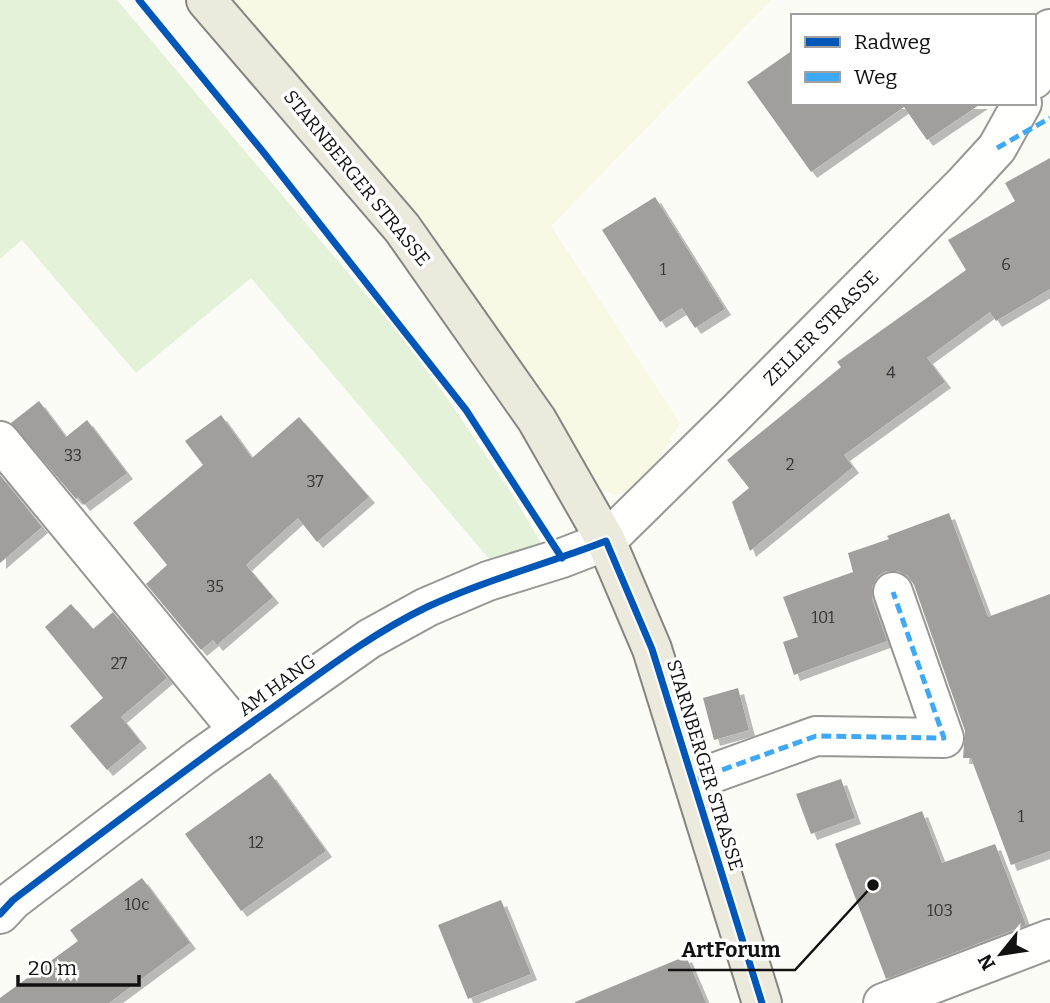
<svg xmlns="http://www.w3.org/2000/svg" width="1050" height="1003" font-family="Bitter,serif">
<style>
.farmland{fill:#f8f8e4}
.green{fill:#e3f2d8}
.building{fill:#a09f9c;filter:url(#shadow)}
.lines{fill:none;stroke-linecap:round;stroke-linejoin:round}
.minor-casing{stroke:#979795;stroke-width:42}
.major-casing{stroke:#848482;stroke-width:42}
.minor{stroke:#fffffe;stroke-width:38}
.major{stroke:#eceadc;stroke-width:38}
.quiet{stroke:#3fa9f5;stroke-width:5;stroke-dasharray:10 5;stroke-linecap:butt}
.cycleway-casing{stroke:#fff;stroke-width:11}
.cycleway{stroke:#0057b8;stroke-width:7}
.labels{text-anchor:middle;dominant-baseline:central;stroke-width:7;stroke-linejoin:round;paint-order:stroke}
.number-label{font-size:16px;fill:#353434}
.street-label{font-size:19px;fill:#111;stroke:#fff}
.leader{fill:none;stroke:#111;stroke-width:2.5}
.callout-dot{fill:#111;stroke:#fff;stroke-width:2.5}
.callout-label{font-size:21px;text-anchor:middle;font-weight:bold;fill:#111;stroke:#fff;stroke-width:7;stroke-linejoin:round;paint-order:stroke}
</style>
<defs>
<filter id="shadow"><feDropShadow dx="6" dy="6" stdDeviation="0" flood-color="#0004"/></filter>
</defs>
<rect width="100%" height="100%" fill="#fcfcf7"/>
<!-- farmland -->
<path class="farmland" d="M 227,0 L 771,0 L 551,226 L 680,423 L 641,489 L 615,495 L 601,490 L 502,338 Z"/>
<!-- green -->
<path class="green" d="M 0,0 L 117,0 L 398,332 L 447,398 L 513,495 L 544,548 L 490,560 L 251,278 L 136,373 L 22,240 L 0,259 Z"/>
<!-- building -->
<path class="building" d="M 793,50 L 793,103 L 982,103 L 927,140 L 904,107 L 811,172 L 747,82 Z
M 1050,158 L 1050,289 L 996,321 L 990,312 L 927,358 L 945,382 L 844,455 L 853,467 L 750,551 L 732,502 L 749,488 L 727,460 L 841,367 L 837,362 L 966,270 L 948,240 L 1015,201 L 1005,183 Z
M 655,197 L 725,309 L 695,328 L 682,308 L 660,322 L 602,230 Z
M 39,401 L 66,437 L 87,420 L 127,473 L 84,505 L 78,497 L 76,499 L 11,423 Z
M 221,415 L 252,458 L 299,417 L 369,497 L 317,542 L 298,518 L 246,565 L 273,597 L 217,645 L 213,640 L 201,650 L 146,584 L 167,565 L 133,523 L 203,465 L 185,441 Z
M 0,475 L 42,527 L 0,563 Z
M 949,513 L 988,617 L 1050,594 L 1050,851 L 1011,865 L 971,758 L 963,758 L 965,731 L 914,585 L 908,576 L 898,571 L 886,571 L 877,577 L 872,587 L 872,599 L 887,641 L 794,675 L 783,642 L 798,637 L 783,597 L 853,572 L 848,553 L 889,539 L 887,536 Z
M 71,604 L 93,629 L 113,612 L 167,678 L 121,717 L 141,742 L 107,770 L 70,726 L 103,698 L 45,627 Z
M 738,688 L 749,730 L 714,740 L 703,698 Z
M 270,773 L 326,851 L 241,911 L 185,834 Z
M 841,779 L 855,818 L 811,834 L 796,794 Z
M 922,811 L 942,863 L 995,844 L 1026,925 L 886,979 L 835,844 Z
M 142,878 L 190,943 L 109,1003 L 0,1003 L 0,998 L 78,941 L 70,930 Z
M 501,900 L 531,974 L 468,999 L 438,925 Z
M 686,956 L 706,1003 L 575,1003 L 575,1002 Z"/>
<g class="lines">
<!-- minor casing -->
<g class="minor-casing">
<path id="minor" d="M 1034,79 L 1050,29
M 0,441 L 239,731
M 694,780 L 816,736 L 944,738 L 893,592
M 0,914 L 13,900 L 200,758 L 369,639 L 427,607 L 488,581 L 562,558 L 606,541 L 732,417 L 964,184 L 997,148 L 1022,103
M 883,1003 L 1050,939"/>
</g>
<!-- major casing -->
<g class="major-casing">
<path id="major" d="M 206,0 L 402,228 L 537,420 L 606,541 L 652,649 L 762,1003"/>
</g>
<!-- minor -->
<use href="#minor" class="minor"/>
<!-- major -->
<use href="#major" class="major"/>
<!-- quiet -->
<path class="quiet" d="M 997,148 L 1050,118
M 694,780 L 816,736 L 944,738 L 893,592"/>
<!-- cycleway casing -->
<g class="cycleway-casing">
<path id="cycleway" d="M 139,0 L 264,153 L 466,410 L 562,558
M 0,914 L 13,900 C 99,835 184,770 272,708 C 322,672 371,634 427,607 C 485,580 547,564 606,541 L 652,649 L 762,1003"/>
</g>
<!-- cycleway -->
<use href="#cycleway" class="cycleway"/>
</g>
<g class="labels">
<!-- number labels -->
<g class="number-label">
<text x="1006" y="264">6</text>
<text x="663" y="269">1</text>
<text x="891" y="372">4</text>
<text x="73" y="455">33</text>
<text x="790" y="464">2</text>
<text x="315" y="481">37</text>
<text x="215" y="586">35</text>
<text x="823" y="617">101</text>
<text x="119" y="663">27</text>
<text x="1021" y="816">1</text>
<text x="256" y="842">12</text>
<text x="137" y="904">10c</text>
<text x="940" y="910">103</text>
</g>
<!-- street labels -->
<g class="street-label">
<text transform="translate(357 178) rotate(51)">STARNBERGER STRASSE</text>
<text transform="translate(821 328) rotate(-45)">ZELLER STRASSE</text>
<text transform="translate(277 685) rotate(-36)">AM HANG</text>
<text transform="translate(705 765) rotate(73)">STARNBERGER STRASSE</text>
</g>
</g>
<!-- callouts -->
<path class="leader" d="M873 885L795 970H668"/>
<circle class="callout-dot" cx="873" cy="885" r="7"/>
<g class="callout-label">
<text x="731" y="957">ArtForum</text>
</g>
<!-- legend -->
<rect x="791" y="14" width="245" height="91" fill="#ffffff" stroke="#a0a0a0" stroke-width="2"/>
<rect x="805" y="37" width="35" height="10" fill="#0057b8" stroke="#a0a0a0" stroke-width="2"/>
<text x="854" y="49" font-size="21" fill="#111111">Radweg</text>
<rect x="805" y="72" width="35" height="10" fill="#3fa9f5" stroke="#a0a0a0" stroke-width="2"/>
<text x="854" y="84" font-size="21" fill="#111111">Weg</text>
<!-- north arrow -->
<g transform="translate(1001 954) rotate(240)" stroke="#ffffff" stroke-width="5" paint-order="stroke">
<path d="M0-5L12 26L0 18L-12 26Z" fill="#111111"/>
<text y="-10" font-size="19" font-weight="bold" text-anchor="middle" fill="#111111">N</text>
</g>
<!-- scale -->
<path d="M18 975v10h121v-10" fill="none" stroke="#111111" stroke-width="3.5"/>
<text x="28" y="975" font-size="21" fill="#111111" stroke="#ffffff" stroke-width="5" paint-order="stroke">20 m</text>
</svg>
